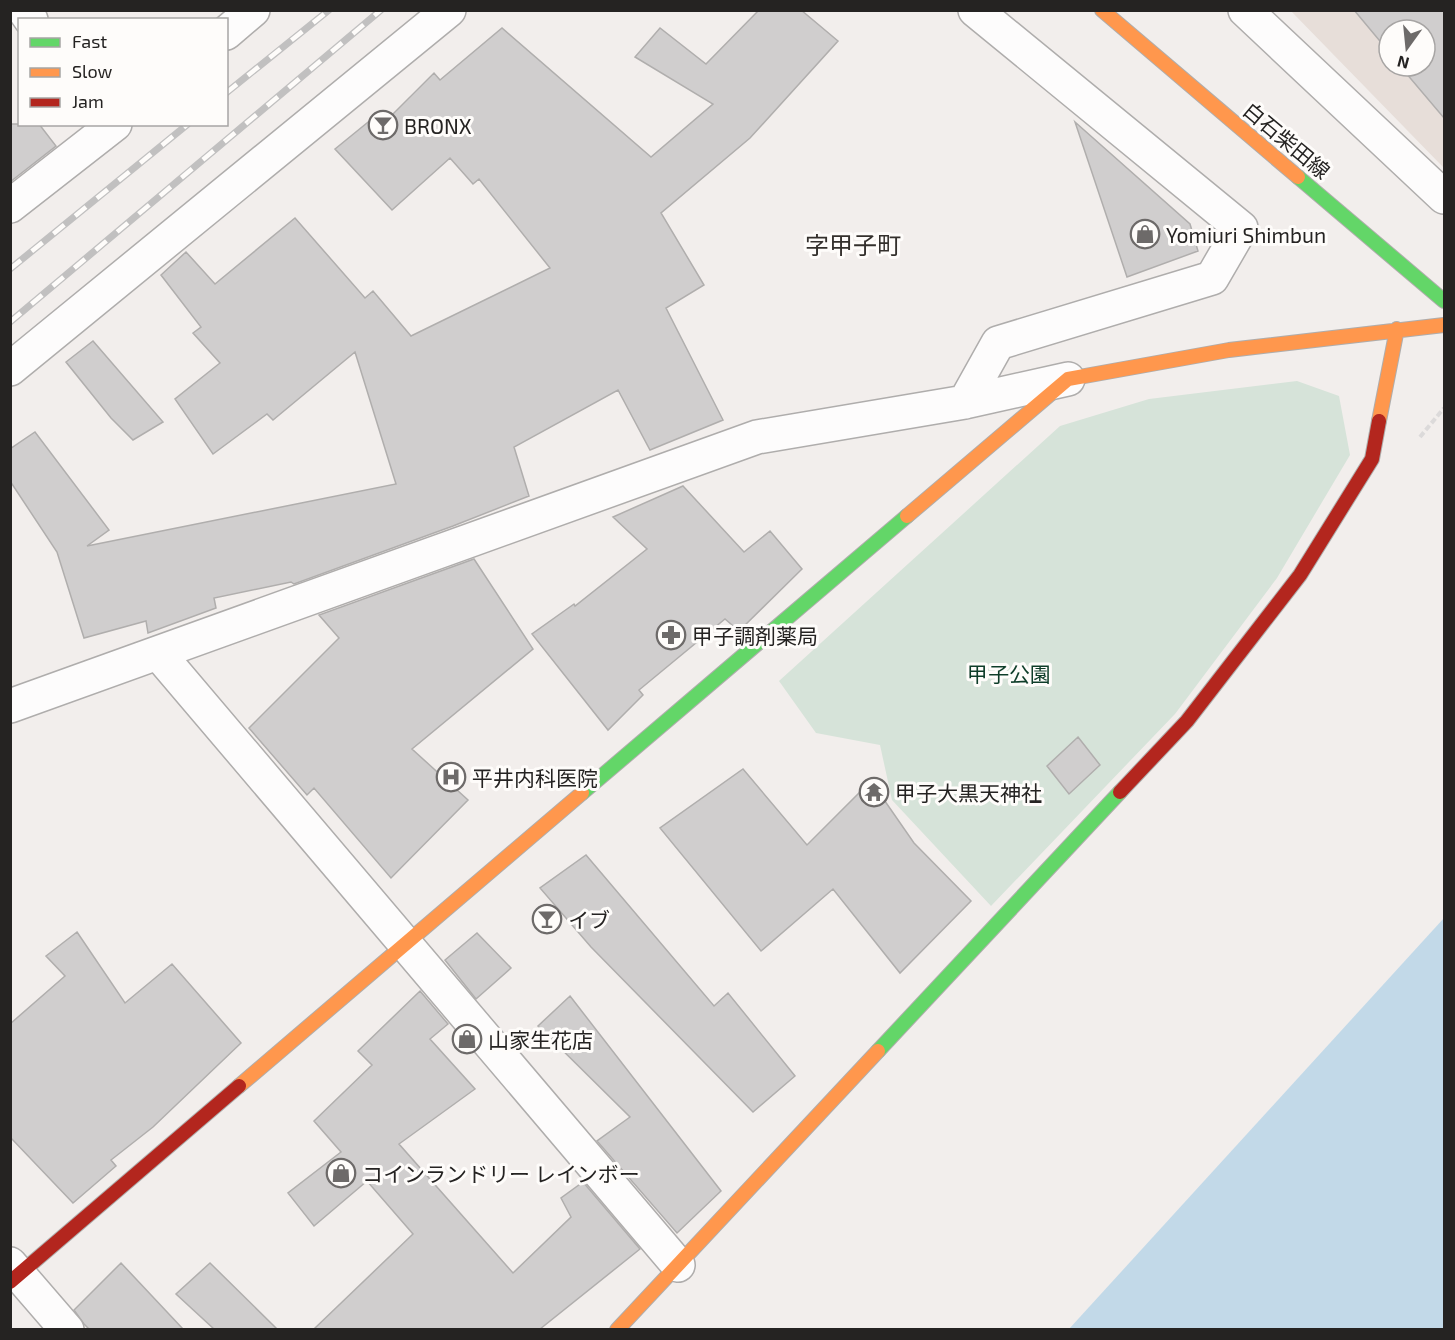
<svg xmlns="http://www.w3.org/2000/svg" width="1455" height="1340" font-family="'Exo 2','Noto Sans JP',sans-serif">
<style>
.built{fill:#e7ded9;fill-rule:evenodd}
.green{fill:#d6e3d9}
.water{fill:#c2d9e8}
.building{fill:#d0cece;stroke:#b0aead;stroke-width:1.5}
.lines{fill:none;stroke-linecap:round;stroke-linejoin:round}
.street-casing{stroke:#afadac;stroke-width:36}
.fast-casing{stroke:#afadac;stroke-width:16}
.slow-casing{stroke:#afadac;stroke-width:16}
.jam-casing{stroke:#afadac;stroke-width:16}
.path{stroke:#dcdada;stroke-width:4;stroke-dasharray:6 3;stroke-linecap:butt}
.street{stroke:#fdfcfc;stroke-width:33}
.fast{stroke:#63d668;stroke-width:14}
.slow{stroke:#ff974d;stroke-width:14}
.jam{stroke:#b3261e;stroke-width:14}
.rail-casing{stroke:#c1c0c0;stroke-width:7}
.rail{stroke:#fefcfa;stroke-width:4.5;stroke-dasharray:14;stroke-linecap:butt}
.labels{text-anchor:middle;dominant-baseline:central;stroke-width:6;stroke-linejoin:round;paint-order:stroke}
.poi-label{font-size:21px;fill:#252322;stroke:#fefcfa;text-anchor:start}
.street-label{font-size:21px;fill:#252322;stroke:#fefcfa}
.park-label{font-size:21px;fill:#0e3d29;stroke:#fefcfa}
.quarter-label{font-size:24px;fill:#34302d;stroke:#fefcfa}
</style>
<rect width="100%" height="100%" fill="#f2eeec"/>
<!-- built -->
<path class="built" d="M 1291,11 L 1444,11 L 1444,166 L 1443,167 ZM 1389,30 L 1425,30 L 1425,66 L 1389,66 Z"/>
<!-- green -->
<path class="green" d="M 1297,381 L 1339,396 L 1350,455 L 1277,578 L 1175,714 L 991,906 L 892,800 L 880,745 L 816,733 L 779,681 L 1060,426 L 1149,399 Z"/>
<!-- water -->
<path class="water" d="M 1444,918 L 1444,1329 L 1069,1329 Z"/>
<!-- building -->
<path class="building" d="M 759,10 L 801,10 L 838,41 L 750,138 L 661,213 L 704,285 L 666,308 L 723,420 L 650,450 L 618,390 L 514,447 L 529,496 L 453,526 L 294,584 L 291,582 L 214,598 L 216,608 L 148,633 L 146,621 L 84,638 L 57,552 L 10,481 L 10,449 L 35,432 L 109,530 L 87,546 L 396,484 L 355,352 L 273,420 L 267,414 L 213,454 L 175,399 L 220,363 L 193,333 L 201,327 L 161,275 L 186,252 L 215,284 L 295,218 L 365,298 L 373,291 L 411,336 L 550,268 L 479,179 L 473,184 L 450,158 L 392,210 L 335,149 L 378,114 L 385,122 L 434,73 L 440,80 L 502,28 L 651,157 L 713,104 L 635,57 L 660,28 L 706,64 Z
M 1354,10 L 1444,10 L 1444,118 L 1400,66 L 1425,66 L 1425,30 L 1389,30 L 1389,52 Z
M 1075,122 L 1190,224 L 1198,251 L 1127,277 Z
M 10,124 L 39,124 L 56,146 L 10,182 Z
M 93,341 L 163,422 L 133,440 L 111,418 L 66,362 Z
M 683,486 L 744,552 L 770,531 L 802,569 L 739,631 L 725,619 L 639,690 L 643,695 L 608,730 L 532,634 L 574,604 L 575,606 L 647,549 L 613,517 Z
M 474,559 L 533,649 L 412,749 L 468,800 L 391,878 L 314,788 L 307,795 L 249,728 L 339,638 L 319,615 Z
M 1078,737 L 1100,765 L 1069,794 L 1047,766 Z
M 743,769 L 807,845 L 871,781 L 914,843 L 971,901 L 900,973 L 833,889 L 761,951 L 660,828 Z
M 586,855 L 714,1006 L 728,993 L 795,1076 L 753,1112 L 591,947 L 540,888 Z
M 77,932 L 125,1003 L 172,964 L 241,1043 L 153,1127 L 111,1160 L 116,1166 L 73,1203 L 10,1137 L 10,1024 L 65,976 L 46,956 Z
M 477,933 L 511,968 L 476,999 L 445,960 Z
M 420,991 L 448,1024 L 430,1039 L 475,1089 L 399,1144 L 513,1273 L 571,1217 L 561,1198 L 583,1182 L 640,1249 L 540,1329 L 314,1329 L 413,1234 L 367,1181 L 314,1226 L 288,1193 L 341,1152 L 314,1121 L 372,1065 L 358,1051 Z
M 570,996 L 721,1191 L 677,1233 L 597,1141 L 630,1117 L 538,1026 Z
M 121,1263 L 183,1329 L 89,1329 L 84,1324 L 74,1310 Z
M 210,1263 L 277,1329 L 214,1329 L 176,1294 Z"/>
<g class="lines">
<!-- street casing -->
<g class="street-casing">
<path id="street" d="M 24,10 L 31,20
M 1245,10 L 1444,197
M 226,33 L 253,10
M 10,206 L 115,124
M 10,369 L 449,10
M 965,402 L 998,343 L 1212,278 L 1241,228 L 975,10
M 159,654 L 678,1265
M 10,706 L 757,437 L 965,402 L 1068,379
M 10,1264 L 67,1330"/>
</g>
<!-- fast casing -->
<g class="fast-casing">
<path id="fast" d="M 1298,177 L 1444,301
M 582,793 L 907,516
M 878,1051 L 1120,792"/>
</g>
<!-- slow casing -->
<g class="slow-casing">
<path id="slow" d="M 1102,10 L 1298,177
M 1379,421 L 1397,329
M 907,516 L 1068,379 L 1229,350 L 1444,325
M 239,1086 L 582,793
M 617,1330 L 878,1051"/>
</g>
<!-- jam casing -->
<g class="jam-casing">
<path id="jam" d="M 1120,792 L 1187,721 L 1300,575 L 1372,459 L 1379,421
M 10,1282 L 239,1086"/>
</g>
<!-- path -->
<path class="path" d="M 1420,437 L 1444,408"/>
<!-- street -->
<use href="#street" class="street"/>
<!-- fast -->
<use href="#fast" class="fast"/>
<!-- slow -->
<use href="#slow" class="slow"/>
<!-- jam -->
<use href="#jam" class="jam"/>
<!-- rail casing -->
<g class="rail-casing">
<path id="rail" d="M 226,93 L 329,10
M 10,269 L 188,124
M 10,322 L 381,10"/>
</g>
<!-- rail -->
<use href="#rail" class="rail"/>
</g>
<!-- icons -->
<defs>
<g id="bar-ring" transform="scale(1.5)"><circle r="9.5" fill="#fefcfa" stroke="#6d6a69" stroke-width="1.5"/><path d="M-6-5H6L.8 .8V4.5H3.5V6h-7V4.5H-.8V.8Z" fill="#6d6a69"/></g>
<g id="shop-ring" transform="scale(1.5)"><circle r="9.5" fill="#fefcfa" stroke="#6d6a69" stroke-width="1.5"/><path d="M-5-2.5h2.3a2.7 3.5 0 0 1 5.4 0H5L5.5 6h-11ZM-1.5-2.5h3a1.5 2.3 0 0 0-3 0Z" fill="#6d6a69"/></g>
<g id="pharmacy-ring" transform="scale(1.5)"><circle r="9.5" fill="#fefcfa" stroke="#6d6a69" stroke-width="1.5"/><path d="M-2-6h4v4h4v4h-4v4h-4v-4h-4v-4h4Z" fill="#6d6a69"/></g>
<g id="hospital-ring" transform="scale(1.5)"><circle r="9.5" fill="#fefcfa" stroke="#6d6a69" stroke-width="1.5"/><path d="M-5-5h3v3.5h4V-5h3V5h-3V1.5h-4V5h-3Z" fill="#6d6a69"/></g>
<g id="temple-ring" transform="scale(1.5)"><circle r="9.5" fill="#fefcfa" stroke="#6d6a69" stroke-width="1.5"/><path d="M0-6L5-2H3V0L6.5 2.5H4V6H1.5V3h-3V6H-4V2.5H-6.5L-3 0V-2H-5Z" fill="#6d6a69"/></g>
</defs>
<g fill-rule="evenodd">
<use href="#bar-ring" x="383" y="125"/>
<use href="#shop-ring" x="1145" y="234"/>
<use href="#pharmacy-ring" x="671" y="635"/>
<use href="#hospital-ring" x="451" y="777"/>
<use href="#temple-ring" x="874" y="792"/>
<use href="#bar-ring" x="547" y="919"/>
<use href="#shop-ring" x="467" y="1039"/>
<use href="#shop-ring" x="341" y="1173"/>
</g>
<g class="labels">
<!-- poi labels -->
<g class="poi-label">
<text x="404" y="125">BRONX</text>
<text x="1166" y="234">Yomiuri Shimbun</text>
<text x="692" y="635">甲子調剤薬局</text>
<text x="472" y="777">平井内科医院</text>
<text x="895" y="792">甲子大黒天神社</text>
<text x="568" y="919">イブ</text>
<text x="488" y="1039">山家生花店</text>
<text x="362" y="1173">コインランドリー レインボー</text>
</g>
<!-- street labels -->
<g class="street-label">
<text transform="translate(1287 140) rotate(40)">白石柴田線</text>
</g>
<!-- park labels -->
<g class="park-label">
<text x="1009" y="673">甲子公園</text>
</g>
<!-- quarter labels -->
<g class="quarter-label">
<text x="853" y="244">字甲子町</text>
</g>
</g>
<!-- border -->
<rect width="1455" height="1340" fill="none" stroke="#252322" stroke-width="24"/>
<!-- legend -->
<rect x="18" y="18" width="210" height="108" fill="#fefcfa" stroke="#a7a5a4" stroke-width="1.5"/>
<rect x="30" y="38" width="30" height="9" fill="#63d668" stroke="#a7a5a4" stroke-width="1.5"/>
<text x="72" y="48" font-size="18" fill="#252322">Fast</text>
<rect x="30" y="68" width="30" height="9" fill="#ff974d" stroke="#a7a5a4" stroke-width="1.5"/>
<text x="72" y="78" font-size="18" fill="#252322">Slow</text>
<rect x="30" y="98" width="30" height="9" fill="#b3261e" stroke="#a7a5a4" stroke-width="1.5"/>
<text x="72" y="108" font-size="18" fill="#252322">Jam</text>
<!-- north arrow -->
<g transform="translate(1407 48) rotate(195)"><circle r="28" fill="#fefcfa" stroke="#a7a5a4" stroke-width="1.5"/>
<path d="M0-4.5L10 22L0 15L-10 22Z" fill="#6d6a69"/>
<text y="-9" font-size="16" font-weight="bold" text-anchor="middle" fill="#252322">N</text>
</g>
</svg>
